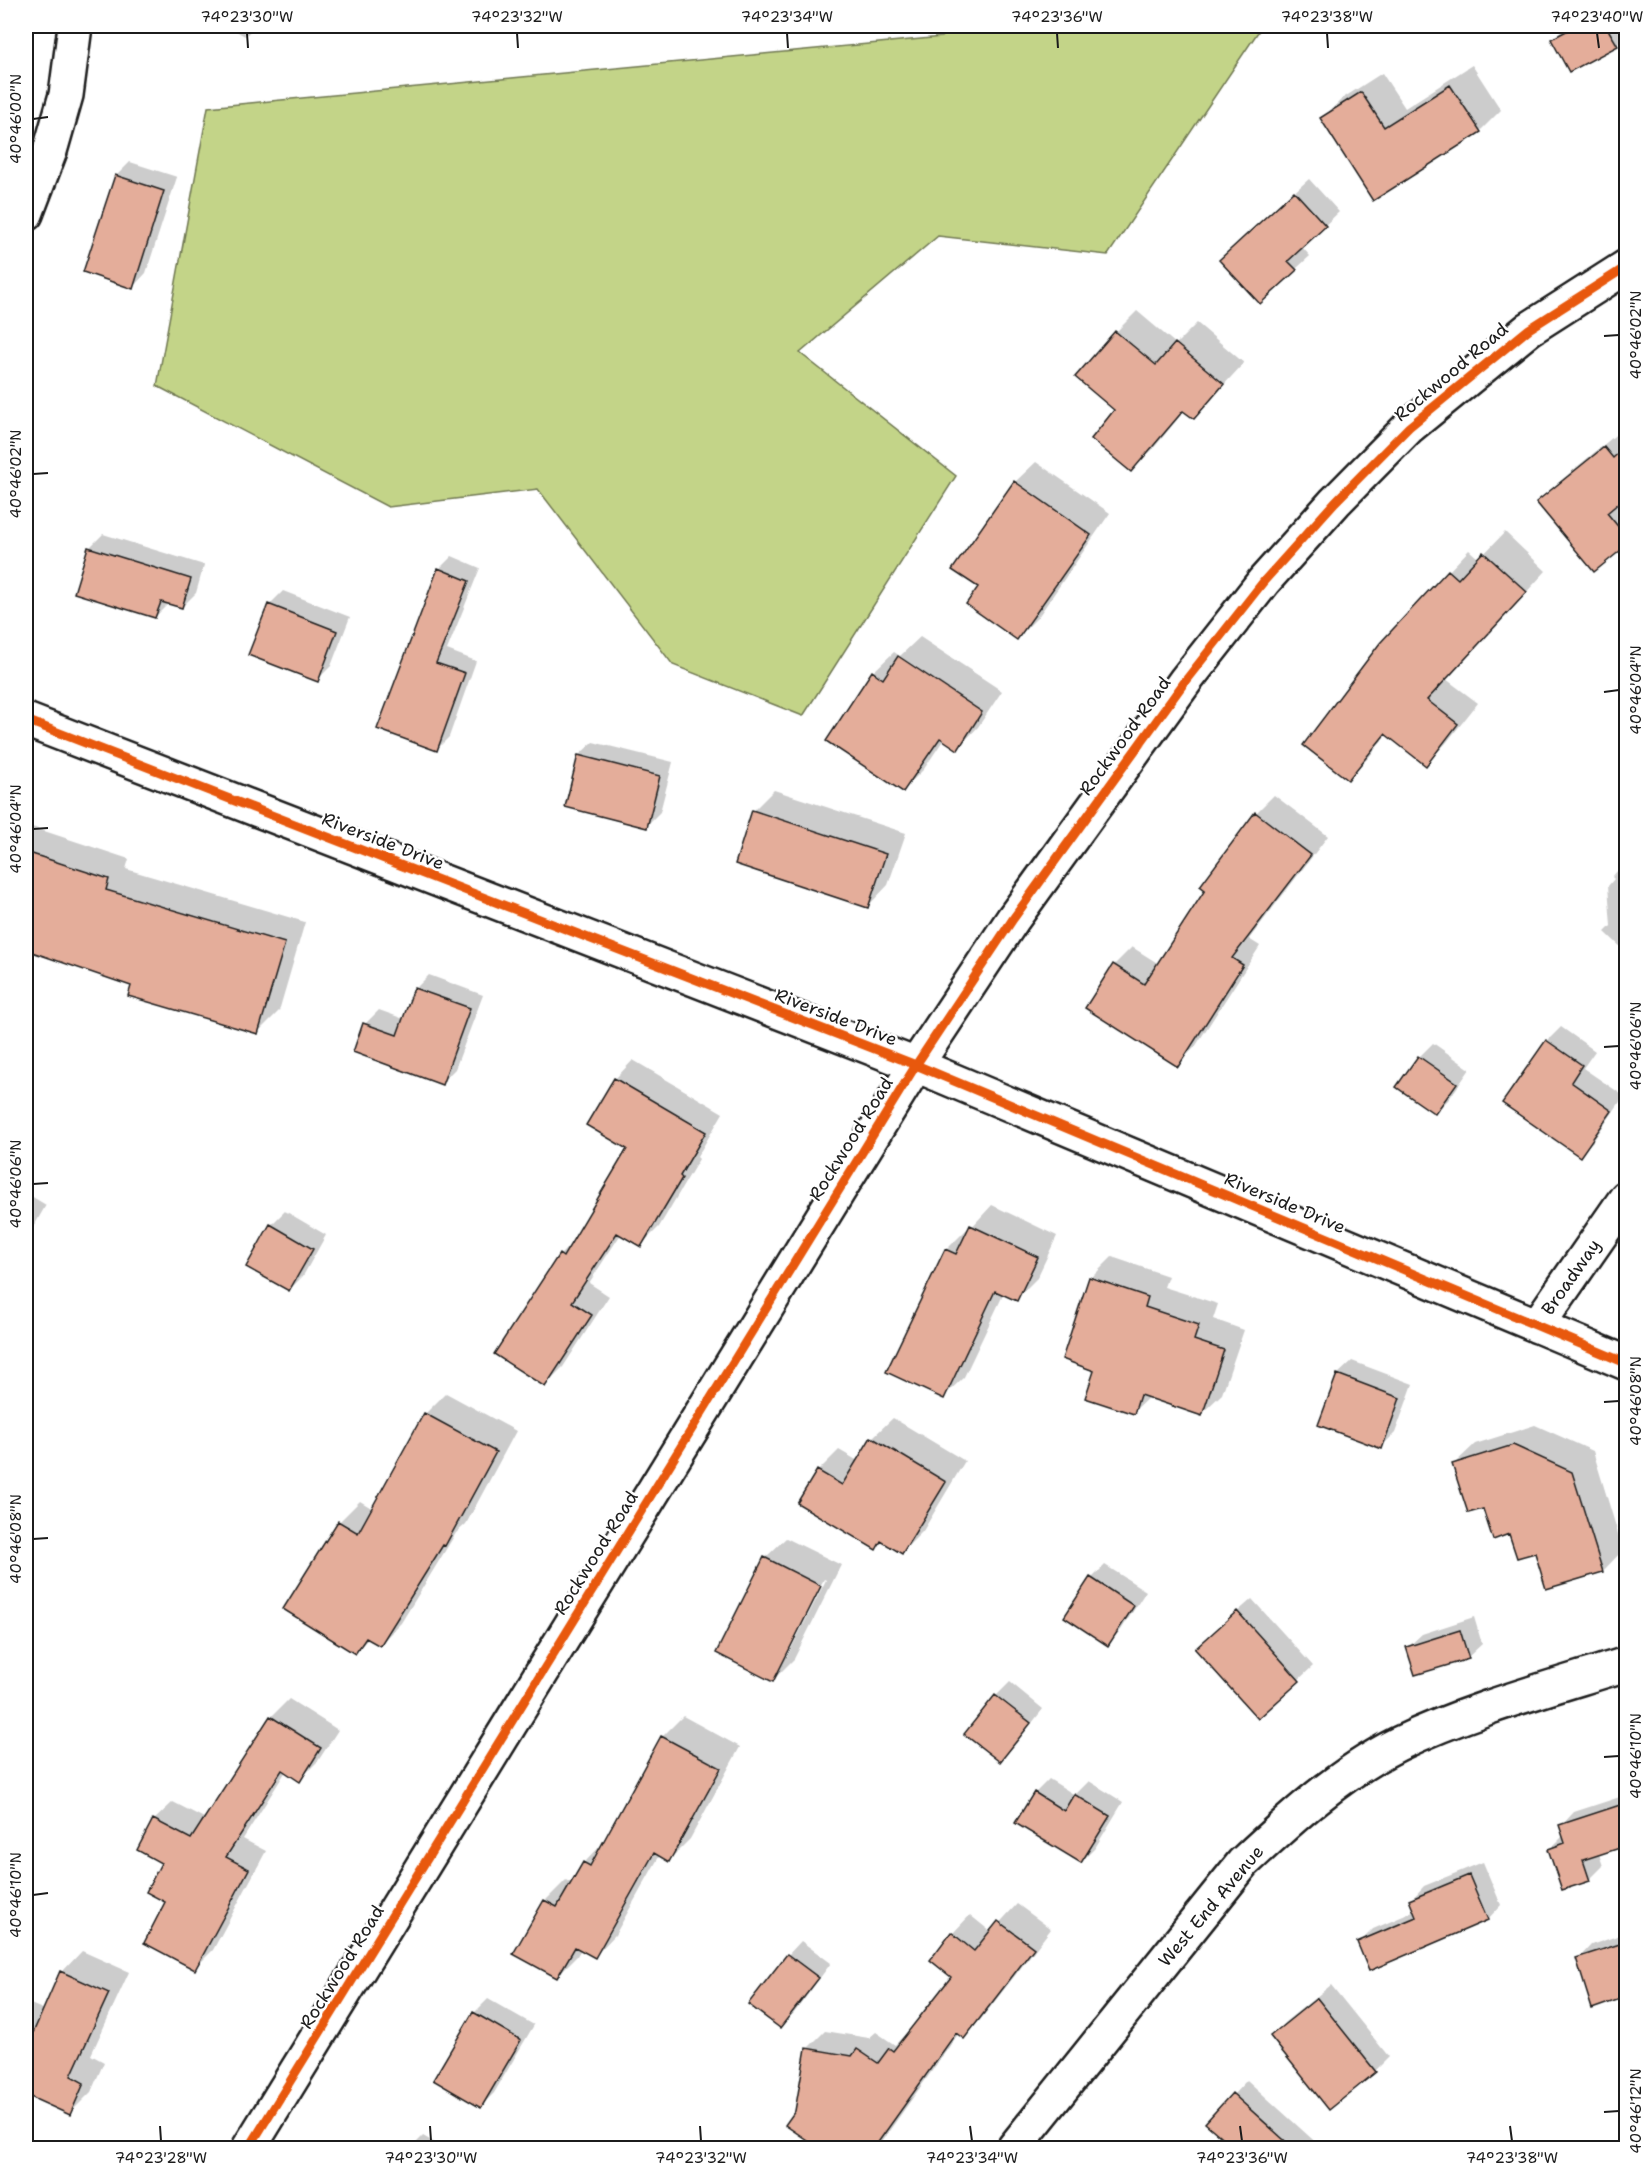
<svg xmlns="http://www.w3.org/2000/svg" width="1652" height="2174" font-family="'Shantell Sans',sans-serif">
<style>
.green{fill:#c3d488;stroke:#707852;stroke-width:1.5}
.shadow{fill:#0003;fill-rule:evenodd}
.building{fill:#e4ad9a;stroke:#1c1c1c;stroke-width:1.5}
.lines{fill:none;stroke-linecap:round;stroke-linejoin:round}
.minor-casing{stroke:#1c1c1c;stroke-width:38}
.tertiary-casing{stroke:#1c1c1c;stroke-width:38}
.minor{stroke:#fff;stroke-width:33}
.tertiary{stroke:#fff;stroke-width:33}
.cycleway-casing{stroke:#fff;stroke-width:13}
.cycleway{stroke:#e8590c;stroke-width:9}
.ticks{fill:none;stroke:#1c1c1c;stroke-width:2}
.labels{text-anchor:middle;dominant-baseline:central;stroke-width:5;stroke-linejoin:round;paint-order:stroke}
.street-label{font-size:18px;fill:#1c1c1c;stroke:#fff}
.neatline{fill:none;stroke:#1c1c1c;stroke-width:2}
.ticks-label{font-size:15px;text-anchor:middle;fill:#1c1c1c}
</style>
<rect width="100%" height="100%" fill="#fff"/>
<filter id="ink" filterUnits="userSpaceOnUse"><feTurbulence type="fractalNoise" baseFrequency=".0167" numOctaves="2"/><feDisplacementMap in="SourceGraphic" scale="12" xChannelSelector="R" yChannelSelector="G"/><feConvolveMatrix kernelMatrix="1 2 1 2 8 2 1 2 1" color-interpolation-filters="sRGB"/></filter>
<g filter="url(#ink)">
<!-- green -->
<path class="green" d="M 954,26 L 1262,26 L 1108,255 L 938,236 L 800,353 L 956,476 L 803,716 L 673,665 L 538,489 L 388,507 L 157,386 L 208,107 L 942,37 Z"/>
<!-- shadow -->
<path class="shadow" d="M 227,26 L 256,26 L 245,36 Z
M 1562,26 L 1626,26 L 1626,35 L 1617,45 L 1553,39 L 1564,29 Z
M 1472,65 L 1501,110 L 1480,131 L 1373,199 L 1322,118 L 1343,98 L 1382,73 L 1405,108 Z
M 130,162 L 177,177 L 146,273 L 133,287 L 116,176 Z
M 1309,179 L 1339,212 L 1302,247 L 1310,256 L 1260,302 L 1234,246 Z
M 1137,311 L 1176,344 L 1197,323 L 1244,363 L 1194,417 L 1185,410 L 1152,450 L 1131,470 L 1116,410 L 1078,377 L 1116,332 Z
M 1625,427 L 1626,544 L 1594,570 L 1538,502 L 1559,482 Z
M 1036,462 L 1110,513 L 1038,617 L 1017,638 L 980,586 L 1015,482 Z
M 1505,532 L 1546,571 L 1446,679 L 1478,703 L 1446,743 L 1426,764 L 1387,734 L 1369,757 L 1348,778 L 1449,571 L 1469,550 L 1479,559 Z
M 103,534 L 204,565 L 196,593 L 182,607 L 169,603 L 155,617 L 89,548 Z
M 452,556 L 480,568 L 447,650 L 476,661 L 449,737 L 437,749 L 379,729 L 439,569 Z
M 283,591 L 350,617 L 331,666 L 317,680 L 269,605 Z
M 920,637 L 1002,691 L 978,727 L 958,748 L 944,739 L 924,769 L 903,790 L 873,672 L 894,652 L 900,656 Z
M 593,742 L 673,762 L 660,812 L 646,826 L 579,755 Z
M 774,790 L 906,833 L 888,885 L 868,906 L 753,811 Z
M 1274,795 L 1328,836 L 1249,939 L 1260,946 L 1195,1047 L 1177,1065 L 1114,965 L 1132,947 L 1159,964 L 1256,813 Z
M 26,825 L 129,859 L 126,869 L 305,922 L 279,1011 L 258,1032 L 133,985 L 26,949 L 27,917 L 26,917 Z
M 1626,861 L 1626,952 L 1605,932 L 1611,926 L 1608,886 L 1614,879 L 1612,877 Z
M 429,975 L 483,995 L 455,1069 L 441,1083 L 365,1024 L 379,1010 L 404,1019 L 415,989 Z
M 1561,1027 L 1595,1051 L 1583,1068 L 1624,1096 L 1593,1141 L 1579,1155 L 1547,1041 Z
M 1433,1043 L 1470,1069 L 1449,1099 L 1435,1113 L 1419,1057 Z
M 633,1060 L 723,1113 L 697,1157 L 699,1159 L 659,1227 L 641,1245 L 621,1234 L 589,1283 L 609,1296 L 563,1367 L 545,1385 L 560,1255 L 575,1240 L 629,1148 L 615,1079 Z
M 26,1193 L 46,1205 L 26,1240 Z
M 992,1205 L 1057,1236 L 1037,1278 L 1016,1299 L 1004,1293 L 964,1377 L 943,1397 L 946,1250 L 967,1229 L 969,1230 Z
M 285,1211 L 326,1235 L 303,1276 L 289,1290 L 271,1225 Z
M 1112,1257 L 1168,1276 L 1164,1287 L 1218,1304 L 1213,1319 L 1244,1330 L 1222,1394 L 1201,1414 L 1149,1397 L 1133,1412 L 1096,1370 L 1091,1278 Z
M 1352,1361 L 1413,1384 L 1395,1433 L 1381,1447 L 1320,1424 L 1338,1374 Z
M 446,1393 L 516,1431 L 466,1524 L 456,1533 L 401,1623 L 380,1644 L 369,1638 L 355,1652 L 339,1522 L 360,1501 L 373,1509 L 425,1414 Z
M 893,1418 L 965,1461 L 923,1531 L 902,1552 L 883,1541 L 876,1548 L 799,1502 L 818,1471 L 839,1450 L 858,1461 L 872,1438 Z
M 1535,1425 L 1593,1451 L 1623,1550 L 1603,1571 L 1536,1551 L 1484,1507 L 1454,1464 L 1475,1444 Z
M 786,1538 L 841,1565 L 794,1659 L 773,1680 L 765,1558 ZM 824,1579 L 826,1580 L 787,1657 L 784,1657 Z
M 1105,1565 L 1146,1591 L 1121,1630 L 1107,1644 L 1092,1578 Z
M 1252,1599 L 1313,1666 L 1259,1717 L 1211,1635 Z
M 1474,1617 L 1482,1644 L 1468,1657 L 1408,1647 L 1422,1634 Z
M 1010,1682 L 1043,1709 L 1013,1747 L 1000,1760 L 966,1734 L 996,1696 Z
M 289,1699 L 338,1730 L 318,1761 L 299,1780 L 286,1771 L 243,1839 L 266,1851 L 213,1950 L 195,1968 L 167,1901 L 163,1862 L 154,1820 L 173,1802 L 206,1819 L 271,1717 Z
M 683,1716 L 740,1747 L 690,1839 L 669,1860 L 660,1855 L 615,1935 L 595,1956 L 581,1949 L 577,1956 L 557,1976 L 545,1901 L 566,1880 L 572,1884 L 584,1863 L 605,1841 L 662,1737 Z
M 1049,1779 L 1075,1795 L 1089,1781 L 1123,1802 L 1095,1848 L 1081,1862 L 1035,1793 Z
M 1626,1795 L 1626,1845 L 1599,1854 L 1603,1866 L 1589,1880 L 1550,1849 L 1564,1835 L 1561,1826 L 1574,1812 Z
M 1483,1862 L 1501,1905 L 1488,1919 L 1359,1943 L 1373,1929 L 1415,1911 L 1411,1900 L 1424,1886 Z
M 1017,1904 L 1051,1929 L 981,2019 L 964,2037 L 959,2033 L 877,2148 L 821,2148 L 787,2124 L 796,2112 L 807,2049 L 825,2031 L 869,2038 L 876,2032 L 895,2045 L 908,2031 L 910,2032 L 954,1977 L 953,1933 L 970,1915 L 991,1932 Z
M 1626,1933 L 1626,1996 L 1593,2007 L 1578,1959 L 1591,1945 Z
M 801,1941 L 831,1963 L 794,2013 L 780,2026 L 788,1955 Z
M 82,1951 L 129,1972 L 91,2055 L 104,2062 L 91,2092 L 70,2113 L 26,2093 L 26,2005 L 28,2003 L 45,2010 L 62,1972 Z
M 1331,1985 L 1389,2057 L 1375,2071 L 1329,2107 L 1272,2036 L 1285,2022 Z
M 488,1999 L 534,2025 L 494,2093 L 481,2106 L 474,2013 Z
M 1247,2080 L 1322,2148 L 1236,2148 L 1207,2123 Z
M 423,2136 L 444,2148 L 411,2148 Z"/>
<!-- building -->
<path class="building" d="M 1576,26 L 1606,26 L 1618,46 L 1569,72 L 1551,39 Z
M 1450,85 L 1481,132 L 1373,201 L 1320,118 L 1361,92 L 1384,127 Z
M 115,175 L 164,191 L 133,289 L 83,272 Z
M 1294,191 L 1326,226 L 1288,261 L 1297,270 L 1260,304 L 1219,260 Z
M 1115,331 L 1156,365 L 1175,343 L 1224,384 L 1194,419 L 1183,411 L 1131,472 L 1091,439 L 1114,410 L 1075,377 Z
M 1626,446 L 1626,497 L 1607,513 L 1626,536 L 1626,546 L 1594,572 L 1536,502 L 1604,447 L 1613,458 Z
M 1014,481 L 1091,535 L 1017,640 L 966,604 L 978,587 L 952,570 Z
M 88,547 L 191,579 L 182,608 L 161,602 L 155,618 L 74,593 Z
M 1483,552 L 1527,592 L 1427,700 L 1458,724 L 1426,766 L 1385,734 L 1348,780 L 1303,745 L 1380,643 L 1448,570 L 1458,579 Z
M 438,568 L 469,581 L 436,663 L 465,673 L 437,751 L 377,729 Z
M 268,604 L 337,631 L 318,682 L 248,655 Z
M 898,656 L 982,712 L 958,750 L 940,738 L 903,792 L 826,741 L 872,671 L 883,679 Z
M 578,755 L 660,776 L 647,828 L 565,807 Z
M 752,810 L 886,854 L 868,908 L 735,864 Z
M 1255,812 L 1311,855 L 1232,958 L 1243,965 L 1178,1067 L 1085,1008 L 1113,964 L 1144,984 L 1205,890 L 1200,886 Z
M 26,852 L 109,879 L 106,890 L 285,943 L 258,1034 L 128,996 L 131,986 L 26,950 Z
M 414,988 L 470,1008 L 442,1085 L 353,1052 L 363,1023 L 397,1035 Z
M 1546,1040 L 1582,1065 L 1571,1082 L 1612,1111 L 1580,1157 L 1502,1103 Z
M 1418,1056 L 1457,1083 L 1435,1114 L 1396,1087 Z
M 614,1078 L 706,1132 L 680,1176 L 682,1178 L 641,1247 L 617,1233 L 572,1302 L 592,1315 L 545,1387 L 494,1354 L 559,1254 L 563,1257 L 627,1149 L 586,1125 Z
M 270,1224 L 313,1249 L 289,1291 L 246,1267 Z
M 970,1225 L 1038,1257 L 1017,1301 L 995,1291 L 944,1399 L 886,1372 L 945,1249 L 956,1254 Z
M 1089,1277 L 1148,1297 L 1145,1307 L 1199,1325 L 1194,1340 L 1224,1350 L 1202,1416 L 1140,1395 L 1134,1414 L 1085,1398 L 1094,1371 L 1062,1359 Z
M 1337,1374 L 1400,1398 L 1382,1449 L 1318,1425 Z
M 424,1413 L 496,1452 L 445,1546 L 443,1545 L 380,1646 L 366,1638 L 355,1654 L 283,1609 L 338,1521 L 358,1533 Z
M 871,1437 L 946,1482 L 902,1554 L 881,1541 L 876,1550 L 797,1503 L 817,1470 L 842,1485 Z
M 1513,1445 L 1572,1472 L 1603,1572 L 1546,1589 L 1535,1553 L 1517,1558 L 1509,1534 L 1493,1540 L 1483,1509 L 1468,1513 L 1452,1464 Z
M 764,1557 L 821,1586 L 773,1682 L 716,1653 Z
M 1090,1577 L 1134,1606 L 1108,1646 L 1064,1617 Z
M 1237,1611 L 1300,1681 L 1258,1719 L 1195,1649 Z
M 1460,1630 L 1469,1659 L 1415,1675 L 1406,1647 Z
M 995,1695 L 1031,1723 L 1000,1762 L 964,1734 Z
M 270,1716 L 321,1748 L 300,1782 L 282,1770 L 226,1857 L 249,1869 L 195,1970 L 144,1943 L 165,1902 L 146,1892 L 161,1863 L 137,1850 L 153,1819 L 191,1839 Z
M 661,1736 L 721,1768 L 669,1862 L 654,1853 L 595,1958 L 575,1947 L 557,1978 L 513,1954 L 544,1900 L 557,1907 L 583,1862 L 590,1866 Z
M 1034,1792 L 1064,1811 L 1074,1794 L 1110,1816 L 1081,1863 L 1015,1823 Z
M 1626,1803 L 1626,1846 L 1583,1860 L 1590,1881 L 1562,1890 L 1548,1849 L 1565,1843 L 1559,1825 Z
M 1469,1875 L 1488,1920 L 1369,1971 L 1357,1942 L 1416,1917 L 1409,1900 Z
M 998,1921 L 1034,1948 L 964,2039 L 956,2033 L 874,2148 L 819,2148 L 785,2125 L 795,2111 L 806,2048 L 852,2056 L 857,2049 L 878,2063 L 889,2048 L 893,2051 L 951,1977 L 930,1960 L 951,1932 L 974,1951 Z
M 1626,1942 L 1626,1997 L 1592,2009 L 1576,1958 Z
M 787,1954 L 819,1978 L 780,2028 L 748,2004 Z
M 60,1971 L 109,1993 L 71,2076 L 84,2083 L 70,2115 L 26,2095 L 26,2049 Z
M 1317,1998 L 1376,2072 L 1329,2110 L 1270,2036 Z
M 473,2012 L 521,2040 L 481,2108 L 433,2080 Z
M 1232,2093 L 1293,2148 L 1234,2148 L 1205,2123 Z"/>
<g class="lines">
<!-- minor casing -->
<g class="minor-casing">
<path id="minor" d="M 26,214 L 50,151 L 66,95 L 75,26
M 26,720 L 916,1065 L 1626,1363
M 1537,1326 L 1626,1198
M 1014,2148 L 1243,1863 C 1290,1819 1340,1773 1398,1744 C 1471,1709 1550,1688 1626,1664"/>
</g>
<!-- tertiary casing -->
<g class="tertiary-casing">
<path id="tertiary" d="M 249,2148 L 916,1065 L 1013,919 L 1186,680 L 1264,581 L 1335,502 L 1409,427 L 1529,329 L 1626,267"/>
</g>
<!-- minor -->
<use href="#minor" class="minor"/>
<!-- tertiary -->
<use href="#tertiary" class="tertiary"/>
<!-- cycleway casing -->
<g class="cycleway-casing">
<path id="cycleway" d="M 26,720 L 916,1065 L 1626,1363
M 249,2148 L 916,1065 L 1013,919 L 1186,680 L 1264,581 L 1335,502 L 1409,427 L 1529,329 L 1626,267"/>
</g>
<!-- cycleway -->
<use href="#cycleway" class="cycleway"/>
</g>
</g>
<!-- ticks -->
<path class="ticks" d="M 247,33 L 248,48M 517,33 L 518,48M 787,33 L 788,48M 1057,33 L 1058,48M 1327,33 L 1328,48M 1597,33 L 1599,48M 33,119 L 48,117M 1604,336 L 1619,335M 33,474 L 48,473M 1604,692 L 1619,690M 33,829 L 48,828M 1604,1047 L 1619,1046M 33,1184 L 48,1183M 1604,1402 L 1619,1401M 33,1539 L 48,1538M 1604,1757 L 1619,1756M 33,1895 L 48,1893M 1604,2112 L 1619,2111M 160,2126 L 161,2141M 430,2126 L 431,2141M 700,2126 L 701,2141M 970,2126 L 972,2141M 1240,2126 L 1242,2141M 1510,2126 L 1512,2141"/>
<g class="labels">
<!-- street labels -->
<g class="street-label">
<text transform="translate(1451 372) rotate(-40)">Rockwood Road</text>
<text transform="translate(1125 736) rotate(-54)">Rockwood Road</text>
<text transform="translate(383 841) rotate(21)">Riverside Drive</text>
<text transform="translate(836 1017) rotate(21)">Riverside Drive</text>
<text transform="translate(851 1139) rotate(-58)">Rockwood Road</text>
<text transform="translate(1285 1203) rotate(23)">Riverside Drive</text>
<text transform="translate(1571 1277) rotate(-55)">Broadway</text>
<text transform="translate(596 1553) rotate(-58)">Rockwood Road</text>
<text transform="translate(1211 1906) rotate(-50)">West End Avenue</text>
<text transform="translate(342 1967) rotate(-58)">Rockwood Road</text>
</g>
</g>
<!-- margin -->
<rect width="1652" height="2174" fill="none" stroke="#fff" stroke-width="66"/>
<rect x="33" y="33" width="1586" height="2108" class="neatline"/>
<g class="ticks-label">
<text x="247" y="22">74°23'30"W</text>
<text x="517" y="22">74°23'32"W</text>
<text x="787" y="22">74°23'34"W</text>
<text x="1057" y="22">74°23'36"W</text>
<text x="1327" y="22">74°23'38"W</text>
<text x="1597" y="22">74°23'40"W</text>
<text transform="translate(16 119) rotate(-90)" y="5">40°46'00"N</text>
<text transform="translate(1636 335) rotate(-90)" y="5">40°46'02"N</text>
<text transform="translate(16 474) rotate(-90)" y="5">40°46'02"N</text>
<text transform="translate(1636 690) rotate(-90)" y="5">40°46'04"N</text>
<text transform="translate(16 829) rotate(-90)" y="5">40°46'04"N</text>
<text transform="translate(1636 1046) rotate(-90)" y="5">40°46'06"N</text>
<text transform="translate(16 1184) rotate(-90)" y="5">40°46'06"N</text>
<text transform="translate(1636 1401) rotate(-90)" y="5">40°46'08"N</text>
<text transform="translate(16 1539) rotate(-90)" y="5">40°46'08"N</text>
<text transform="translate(1636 1756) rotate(-90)" y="5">40°46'10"N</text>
<text transform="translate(16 1895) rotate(-90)" y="5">40°46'10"N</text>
<text transform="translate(1636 2111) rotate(-90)" y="5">40°46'12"N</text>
<text x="161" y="2163">74°23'28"W</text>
<text x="431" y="2163">74°23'30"W</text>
<text x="701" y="2163">74°23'32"W</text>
<text x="972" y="2163">74°23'34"W</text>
<text x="1242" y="2163">74°23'36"W</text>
<text x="1512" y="2163">74°23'38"W</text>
</g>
</svg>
